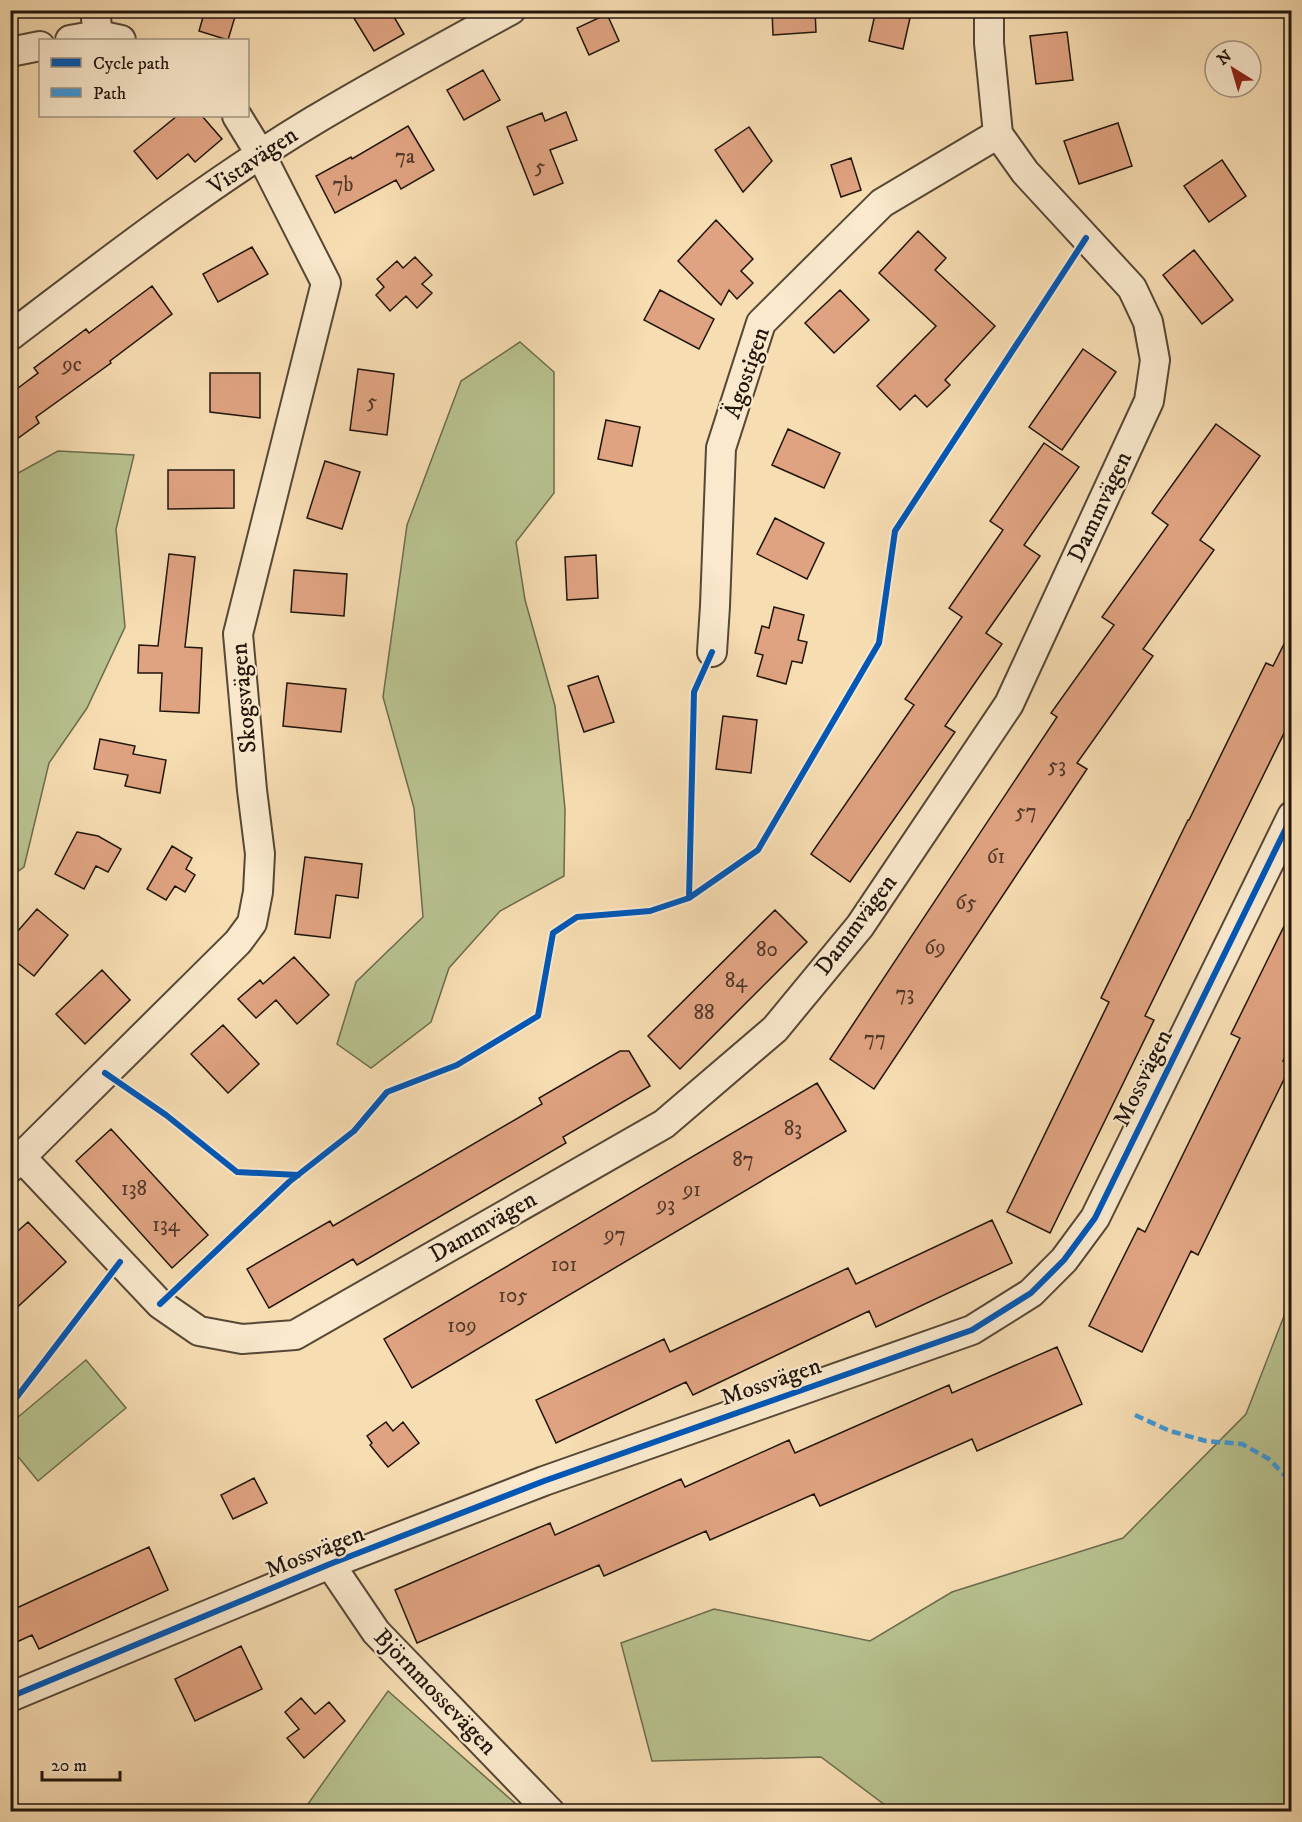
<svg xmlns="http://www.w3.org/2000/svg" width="1302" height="1822" font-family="'IM FELL DW Pica',serif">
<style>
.green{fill:#b8c28f;stroke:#6c6c4e;stroke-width:1.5}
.building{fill:#e0a381;stroke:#20150c;stroke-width:1.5}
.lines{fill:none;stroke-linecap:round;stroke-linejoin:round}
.minor-casing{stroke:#564736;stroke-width:32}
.minor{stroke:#fae9cd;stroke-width:28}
.quiet{stroke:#3c9ade;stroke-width:4.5;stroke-dasharray:9 4.5;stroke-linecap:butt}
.cycleway-casing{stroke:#fae9cd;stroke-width:10}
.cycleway{stroke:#0057b8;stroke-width:6}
.labels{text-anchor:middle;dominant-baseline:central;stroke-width:4.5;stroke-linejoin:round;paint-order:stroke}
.number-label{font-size:21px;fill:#503829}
.street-label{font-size:24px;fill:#20150c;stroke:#fae9cd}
</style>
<rect width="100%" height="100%" fill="#f7ddb2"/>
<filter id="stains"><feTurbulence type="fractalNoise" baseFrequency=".00333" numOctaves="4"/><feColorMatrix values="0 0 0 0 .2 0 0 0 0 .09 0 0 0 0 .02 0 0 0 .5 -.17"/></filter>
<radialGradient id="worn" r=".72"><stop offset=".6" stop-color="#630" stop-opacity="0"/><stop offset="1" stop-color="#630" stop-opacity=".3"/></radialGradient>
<!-- green -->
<path class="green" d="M 520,342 L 554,372 L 554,493 L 516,542 L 525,600 L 555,706 L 565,809 L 564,876 L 500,911 L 449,968 L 431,1022 L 371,1068 L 337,1044 L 356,982 L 423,917 L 414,808 L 383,697 L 407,525 L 461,381 Z
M 58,451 L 134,455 L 116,529 L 125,627 L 87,708 L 49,763 L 24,867 L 11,876 L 11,477 Z
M 1291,1298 L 1291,1811 L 893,1811 L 821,1757 L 652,1761 L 621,1643 L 714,1609 L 870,1641 L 952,1592 L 1123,1538 L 1246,1414 Z
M 86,1360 L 126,1408 L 38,1481 L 11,1448 L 11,1423 Z
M 388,1691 L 524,1811 L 303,1811 Z"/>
<!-- building -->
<path class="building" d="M 205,10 L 237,10 L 228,40 L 199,31 Z
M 349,10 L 390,10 L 404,34 L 374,51 Z
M 772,10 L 815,10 L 816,32 L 773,35 Z
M 876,10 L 910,18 L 903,49 L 869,41 Z
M 607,14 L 619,41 L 589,55 L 577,28 Z
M 1067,32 L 1073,80 L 1036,84 L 1030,36 Z
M 483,70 L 500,100 L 464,120 L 447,90 Z
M 566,112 L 577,140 L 550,150 L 563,183 L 534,195 L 507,127 L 542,113 L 545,121 Z
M 177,116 L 202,116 L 222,139 L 195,162 L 188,154 L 157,179 L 134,151 Z
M 1118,123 L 1132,166 L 1079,184 L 1064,141 Z
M 408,126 L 434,170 L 401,189 L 396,180 L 335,213 L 316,176 L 351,157 L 352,159 Z
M 749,127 L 772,161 L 743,192 L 715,150 Z
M 851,158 L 861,190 L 841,197 L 831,165 Z
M 1222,160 L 1246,196 L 1209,222 L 1184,186 Z
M 716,220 L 753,259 L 741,271 L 753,283 L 737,299 L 729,290 L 721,305 L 678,261 Z
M 918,231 L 946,258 L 935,270 L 995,326 L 945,380 L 950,385 L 927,407 L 915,395 L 900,410 L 877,386 L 936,326 L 879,273 Z
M 252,247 L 268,274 L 218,302 L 203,274 Z
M 1194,250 L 1233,300 L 1202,324 L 1163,275 Z
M 415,257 L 432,275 L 422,284 L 432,293 L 417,308 L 406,296 L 390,311 L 376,295 L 384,287 L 377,279 L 397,261 L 403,268 Z
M 152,286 L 172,314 L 110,361 L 111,363 L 36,417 L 39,423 L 10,444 L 10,394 L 38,373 L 34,368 L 86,329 L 89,333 Z
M 660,290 L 714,319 L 699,349 L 644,320 Z
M 840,290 L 869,320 L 834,353 L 805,323 Z
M 1083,349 L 1116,372 L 1062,450 L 1029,427 Z
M 358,369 L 394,374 L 387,435 L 350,430 Z
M 210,373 L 260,373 L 260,418 L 210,412 Z
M 606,420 L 640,427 L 632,466 L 598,459 Z
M 1216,424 L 1260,456 L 1200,540 L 1214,550 L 1143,649 L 1153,656 L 1077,763 L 1087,769 L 874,1089 L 830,1059 L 1057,717 L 1051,713 L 1114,625 L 1102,617 L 1168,525 L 1152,513 Z
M 788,429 L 840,453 L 824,488 L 772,465 Z
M 1044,443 L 1079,467 L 1024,545 L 1040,556 L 986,633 L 1002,644 L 945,726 L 955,732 L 850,882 L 811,854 L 914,705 L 905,699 L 962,617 L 949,608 L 1003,530 L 990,521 Z
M 325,461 L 360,472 L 342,529 L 307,518 Z
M 168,470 L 234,470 L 234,508 L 168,509 Z
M 775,518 L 824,543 L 807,579 L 757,554 Z
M 169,554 L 195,557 L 185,647 L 202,648 L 199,713 L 160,711 L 162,673 L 138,673 L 139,645 L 158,646 Z
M 596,555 L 598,598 L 567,600 L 565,557 Z
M 294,570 L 347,574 L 344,616 L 291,612 Z
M 774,607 L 804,615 L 798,640 L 807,642 L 802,663 L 792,661 L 786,684 L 757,676 L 763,655 L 755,653 L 762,626 L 769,628 Z
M 1292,628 L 1292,717 L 1145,1016 L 1154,1020 L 1050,1233 L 1007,1212 L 1109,1002 L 1101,998 L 1188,820 L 1189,820 L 1266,663 L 1273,666 Z
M 598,676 L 614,722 L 584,732 L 568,686 Z
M 287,683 L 346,689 L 341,732 L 283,726 Z
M 723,716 L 757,720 L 751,773 L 716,769 Z
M 100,739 L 135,746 L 133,754 L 166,760 L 160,793 L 125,786 L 128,775 L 94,769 Z
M 77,832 L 98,836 L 121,849 L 108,872 L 96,866 L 84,889 L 55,874 Z
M 172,846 L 192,858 L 186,869 L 195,875 L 185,892 L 175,886 L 166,900 L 147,889 Z
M 305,857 L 362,864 L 358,898 L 336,895 L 330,938 L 295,934 Z
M 37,909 L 68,935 L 34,976 L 10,957 L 10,940 Z
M 775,910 L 807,942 L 680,1069 L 648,1036 Z
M 1292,910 L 1292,1044 L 1283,1061 L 1291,1065 L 1198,1255 L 1191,1251 L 1142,1352 L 1089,1326 L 1138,1228 L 1145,1232 L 1240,1038 L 1231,1034 Z
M 294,957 L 329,995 L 297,1024 L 276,1000 L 256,1018 L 238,999 L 260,980 L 263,984 Z
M 102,970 L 130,1000 L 85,1044 L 56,1014 Z
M 223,1025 L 259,1064 L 228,1093 L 191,1054 Z
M 620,1051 L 629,1051 L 650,1086 L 563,1137 L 566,1143 L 357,1265 L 353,1259 L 269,1308 L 247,1269 L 330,1221 L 333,1226 L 542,1104 L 539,1098 Z
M 817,1083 L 846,1131 L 412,1388 L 384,1339 Z
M 111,1129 L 208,1235 L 172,1268 L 76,1161 Z
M 992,1220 L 1012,1263 L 876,1327 L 869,1311 L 693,1395 L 686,1382 L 556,1443 L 536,1400 L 664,1339 L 670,1352 L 848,1268 L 856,1284 Z
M 28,1222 L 66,1262 L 10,1314 L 10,1238 Z
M 1057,1347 L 1082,1404 L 977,1451 L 972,1439 L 820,1506 L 814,1494 L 710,1540 L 706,1531 L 604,1576 L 599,1565 L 417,1643 L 395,1590 L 550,1523 L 555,1535 L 681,1479 L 685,1487 L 789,1440 L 795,1453 L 949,1385 L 952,1393 Z
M 386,1422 L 393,1431 L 403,1422 L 419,1443 L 388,1467 L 370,1445 L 372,1443 L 367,1436 Z
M 254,1478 L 267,1503 L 233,1519 L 221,1495 Z
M 149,1547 L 168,1590 L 39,1649 L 32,1635 L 10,1645 L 10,1611 Z
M 241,1646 L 262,1689 L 195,1721 L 175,1679 Z
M 301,1698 L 315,1714 L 329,1702 L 345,1721 L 304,1758 L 287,1738 L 299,1729 L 285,1712 Z"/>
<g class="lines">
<!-- minor casing -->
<g class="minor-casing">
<path id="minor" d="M 95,10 L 98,35
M 70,40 L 98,35 L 121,40
M 10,52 L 40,46
M 10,336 C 109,261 207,185 313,121 C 378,82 445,46 511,10
M 712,652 L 715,606 L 721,448 L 761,323 L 882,203 L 998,134
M 21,1157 L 160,1304 L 199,1331 L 242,1339 L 295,1335 L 664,1124 L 775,1029 L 860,926 L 1009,704 L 1149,401 L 1155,360 L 1148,322 L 1132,288 L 1025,172 L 998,134 L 989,43 L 989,10
M 10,1168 L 238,942 L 252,923 L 258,892 L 260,854 L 252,790 L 238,634 L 326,283 L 261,155 L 237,116
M 330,1564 L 376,1632 L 550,1812
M 10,1697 L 330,1564 L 544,1481 L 972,1330 L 1031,1293 L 1064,1260 L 1095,1218 L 1292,816"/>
</g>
<!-- minor -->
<use href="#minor" class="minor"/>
<!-- quiet -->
<path class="quiet" d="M 1135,1415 L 1170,1431 L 1206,1441 L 1242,1444 L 1269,1459 L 1292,1483"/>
<!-- cycleway casing -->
<g class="cycleway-casing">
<path id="cycleway" d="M 689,898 L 694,692 L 712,652
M 105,1073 L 166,1115 L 237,1172 L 298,1175
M 160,1304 L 289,1182 L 354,1131 L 387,1092 L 457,1065 L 538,1016 L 553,933 L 577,917 L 650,911 L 689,898 L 758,850 L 879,643 L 895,531 L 1086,238
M 10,1406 L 120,1262
M 10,1697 L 330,1564 L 544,1481 L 972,1330 L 1031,1293 L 1064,1260 L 1095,1218 L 1292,816"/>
</g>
<!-- cycleway -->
<use href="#cycleway" class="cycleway"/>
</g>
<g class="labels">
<!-- number labels -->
<g class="number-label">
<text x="405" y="157">7a</text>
<text x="540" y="167">5</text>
<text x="343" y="185">7b</text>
<text x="72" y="365">9c</text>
<text x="372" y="402">5</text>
<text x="1057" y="766">53</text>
<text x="1026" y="812">57</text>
<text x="996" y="857">61</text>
<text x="966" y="903">65</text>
<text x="935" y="948">69</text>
<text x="767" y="950">80</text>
<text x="736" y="981">84</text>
<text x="905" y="994">73</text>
<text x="704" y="1013">88</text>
<text x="875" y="1039">77</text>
<text x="793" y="1129">83</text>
<text x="743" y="1160">87</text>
<text x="134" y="1189">138</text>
<text x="692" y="1190">91</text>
<text x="666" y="1205">93</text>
<text x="166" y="1225">134</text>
<text x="615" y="1235">97</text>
<text x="564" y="1265">101</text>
<text x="513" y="1296">105</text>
<text x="462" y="1326">109</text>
</g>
<!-- street labels -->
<g class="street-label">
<text transform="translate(253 161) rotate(-34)">Vistavägen</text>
<text transform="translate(747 373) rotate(-71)">Ägostigen</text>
<text transform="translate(1100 507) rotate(-65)">Dammvägen</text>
<text transform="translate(244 698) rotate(-95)">Skogsvägen</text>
<text transform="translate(856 925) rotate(-53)">Dammvägen</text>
<text transform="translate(1143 1078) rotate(-64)">Mossvägen</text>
<text transform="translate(483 1227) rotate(-30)">Dammvägen</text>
<text transform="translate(771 1382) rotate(-19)">Mossvägen</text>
<text transform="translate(315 1552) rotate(-22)">Mossvägen</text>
<text transform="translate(435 1692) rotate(46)">Björnmossevägen</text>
</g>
</g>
<!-- margin -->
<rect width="1302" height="1822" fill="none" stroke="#f7ddb2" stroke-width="36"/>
<rect x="12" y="12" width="1278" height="1798" fill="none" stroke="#20150c" stroke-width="3"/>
<rect x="18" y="18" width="1266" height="1786" fill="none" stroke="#20150c" stroke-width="1.5"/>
<!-- legend -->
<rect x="39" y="39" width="210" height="78" fill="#fae9cd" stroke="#a39480" stroke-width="1.5"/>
<rect x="51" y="58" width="30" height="9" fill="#0057b8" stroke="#a39480" stroke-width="1.5"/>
<text x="93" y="69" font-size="18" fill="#20150c">Cycle path</text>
<rect x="51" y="88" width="30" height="9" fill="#3c9ade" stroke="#a39480" stroke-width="1.5"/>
<text x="93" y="99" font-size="18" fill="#20150c">Path</text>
<!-- north arrow -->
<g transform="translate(1233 69) rotate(323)"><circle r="28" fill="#fae9cd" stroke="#a39480" stroke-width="1.5"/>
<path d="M0-4.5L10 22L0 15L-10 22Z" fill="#8f2418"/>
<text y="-9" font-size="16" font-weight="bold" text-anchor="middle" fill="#20150c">N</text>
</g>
<!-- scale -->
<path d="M42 1771v9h78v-9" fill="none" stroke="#20150c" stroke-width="3"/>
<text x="51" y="1771" font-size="18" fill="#20150c" stroke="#fae9cd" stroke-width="4.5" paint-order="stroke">20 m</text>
<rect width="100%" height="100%" filter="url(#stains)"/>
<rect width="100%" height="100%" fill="url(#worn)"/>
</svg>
